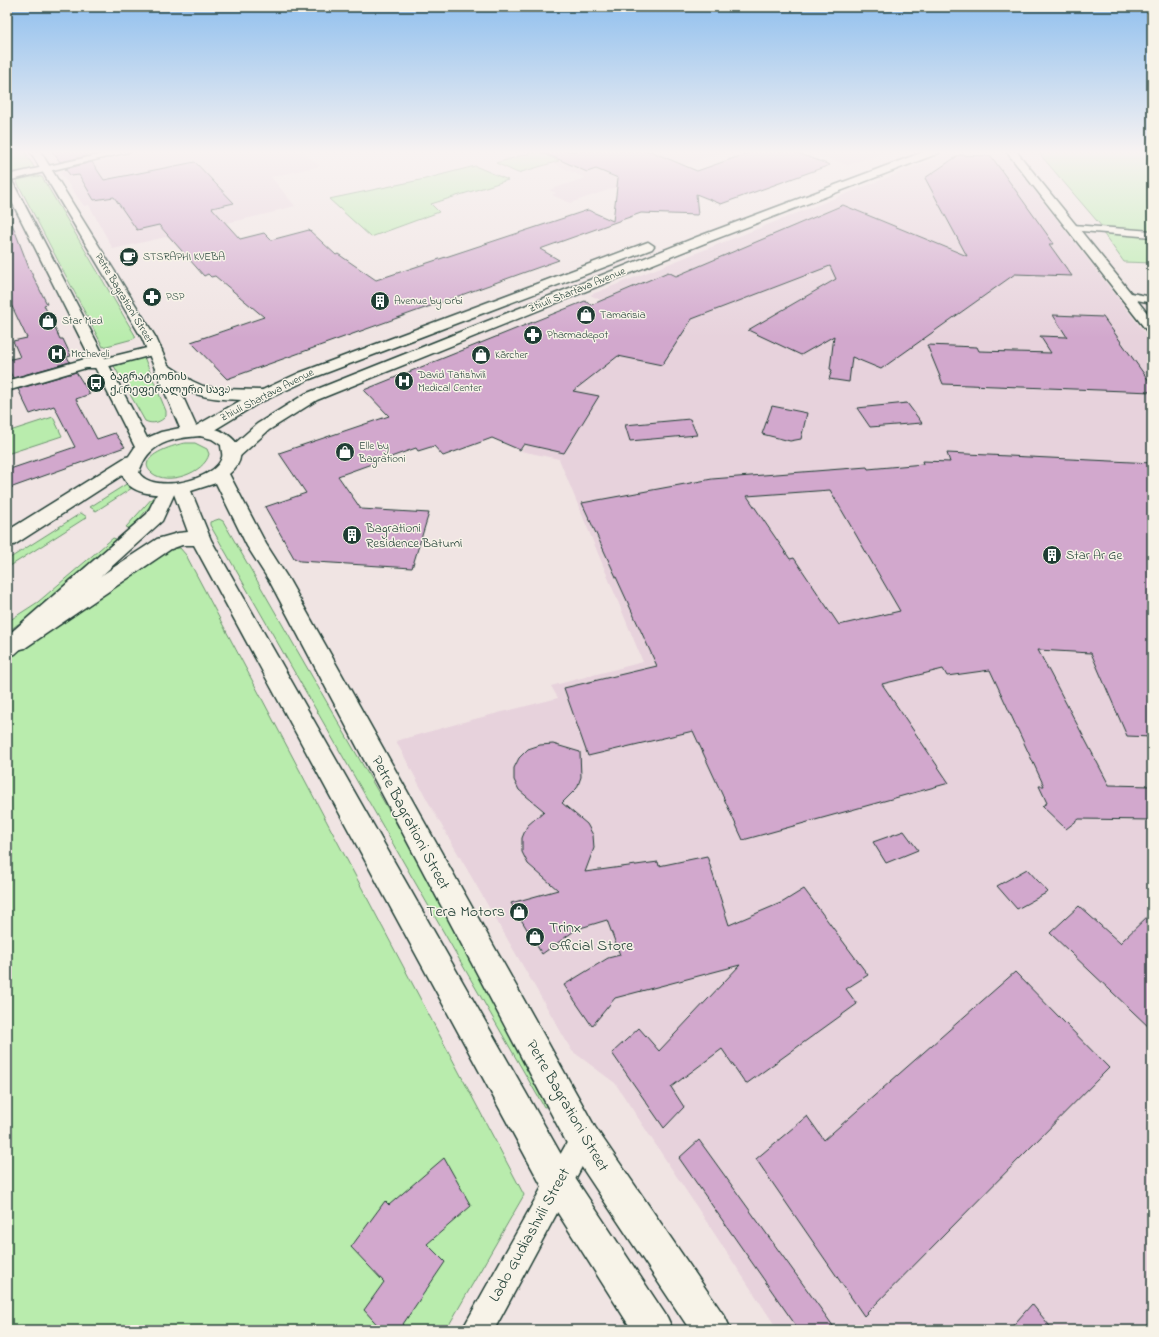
<svg xmlns="http://www.w3.org/2000/svg" width="1159" height="1337" font-family="'Indie Flower','Noto Sans Georgian',sans-serif">
<style>
.built{fill:#e7d2dc}
.green{fill:#b9ecad;stroke:#6c9470}
.building{fill:#d2a8cd;stroke:#1f3d34;fill-rule:evenodd}
.lines{fill:none;stroke-linecap:round;stroke-linejoin:round}
.street-casing{stroke:#1f3d34;stroke-width:3}
.secondary-casing{stroke:#1f3d34;stroke-width:3}
.primary-casing{stroke:#1f3d34;stroke-width:3}
.street{fill:#f7f3e8;fill-rule:evenodd}
.secondary{fill:#f7f3e8;fill-rule:evenodd}
.primary{fill:#f7f3e8;fill-rule:evenodd}
.labels{text-anchor:middle;dominant-baseline:central;stroke-width:3;stroke-linejoin:round;paint-order:stroke}
.far-poi-label{font-size:11px;fill:#1f3d34;stroke:#f7f3e8;text-anchor:start}
.far-street-label{font-size:11px;fill:#1f3d34;stroke:#f7f3e8}
.poi-label{font-size:13px;fill:#1f3d34;stroke:#f7f3e8;text-anchor:start}
.near-street-label{font-size:16px;fill:#1f3d34;stroke:#f7f3e8}
.near-poi-label{font-size:16px;fill:#1f3d34;stroke:#f7f3e8;text-anchor:end}
</style>
<rect width="100%" height="100%" fill="#f0e4e3"/>
<filter id="ink" filterUnits="userSpaceOnUse"><feTurbulence type="fractalNoise" baseFrequency=".025" numOctaves="2"/><feDisplacementMap in="SourceGraphic" scale="8" xChannelSelector="R" yChannelSelector="G"/><feConvolveMatrix kernelMatrix="1 2 1 2 8 2 1 2 1" color-interpolation-filters="sRGB"/></filter>
<g filter="url(#ink)">
<!-- built -->
<path class="built" d="M 144,151 L 301,151 L 320,166 L 271,177 L 295,206 L 275,211 L 275,212 L 113,249 L 89,205 L 84,206 L 60,172 Z
M 593,151 L 724,151 L 570,203 L 552,195 L 556,193 L 549,190 L 585,178 L 553,163 Z
M 806,151 L 887,151 L 848,165 Z
M 961,151 L 996,151 L 1009,158 L 1152,342 L 1152,1330 L 778,1330 L 615,1083 L 572,1051 L 431,807 L 396,741 L 467,721 L 558,698 L 551,686 L 643,662 L 559,459 L 521,451 L 623,311 L 590,295 L 947,154 Z"/>
<!-- green -->
<path class="green" d="M 7,151 L 24,151 L 34,167 C 30,170 27,171 22,172 C 8,175 7,162 7,151 Z
M 537,151 L 559,161 L 518,173 L 496,163 Z
M 1037,151 L 1152,151 L 1152,232 L 1103,228 Z
M 475,166 L 508,180 L 431,204 L 439,212 L 371,237 L 329,199 L 425,179 Z
M 37,176 L 42,177 L 136,337 L 133,339 L 103,347 L 102,345 L 17,182 L 17,180 Z
M 1103,233 L 1152,237 L 1152,263 L 1124,262 Z
M 144,357 L 166,411 L 166,416 C 161,422 153,425 145,421 L 114,366 Z
M 53,417 L 62,436 L 7,454 L 7,432 Z
M 186,443 L 195,443 L 207,449 L 209,454 C 205,473 167,486 152,473 C 133,457 176,444 186,443 Z
M 128,483 L 132,488 L 96,511 L 90,507 Z
M 155,495 L 159,495 L 131,529 L 126,527 Z
M 81,513 L 87,517 L 7,568 L 7,560 Z
M 219,519 L 223,521 L 553,1097 L 551,1106 L 544,1107 L 210,525 L 210,522 Z
M 113,538 L 119,540 L 52,600 L 7,632 L 7,622 L 38,602 Z
M 180,548 L 186,555 L 524,1195 L 446,1330 L 7,1330 L 7,659 L 155,554 L 167,549 Z"/>
<!-- building -->
<path class="building" d="M 52,151 L 83,151 L 87,156 L 60,162 Z
M 540,151 L 650,151 L 697,171 L 754,151 L 792,151 L 830,165 L 721,204 L 696,194 L 698,215 L 641,213 L 540,249 L 559,260 L 227,379 L 191,342 L 264,317 L 215,276 L 211,277 L 208,274 L 204,276 L 159,225 L 137,230 L 114,197 L 94,200 L 79,175 L 71,176 L 65,169 L 92,162 L 104,180 L 195,162 L 234,203 L 212,208 L 240,239 L 264,233 L 271,240 L 309,230 L 336,255 L 338,254 L 376,280 L 588,210 L 613,221 L 618,178 L 596,169 L 587,172 Z
M 959,155 L 991,156 L 1054,244 L 1049,244 L 1072,276 L 1015,274 L 881,369 L 852,357 L 849,382 L 829,379 L 832,370 L 830,369 L 834,336 L 801,355 L 748,330 L 836,279 L 830,266 L 692,319 L 662,365 L 618,356 L 573,391 L 599,396 L 564,453 L 524,444 L 520,450 L 492,438 L 443,456 L 434,446 L 418,451 L 416,448 L 338,476 L 361,509 L 429,513 L 412,568 L 300,561 L 294,558 L 265,507 L 306,493 L 279,453 L 389,416 L 364,390 L 585,301 L 591,305 L 668,272 L 676,276 L 843,205 L 967,256 L 925,178 Z
M 7,213 L 8,213 L 29,268 L 47,304 L 44,305 L 60,339 L 63,339 L 71,356 L 67,357 L 70,362 L 13,378 L 7,367 L 7,360 L 20,357 L 13,341 L 27,338 L 7,296 Z
M 1053,315 L 1103,317 L 1152,385 L 1152,392 L 943,384 L 927,345 L 977,347 L 979,351 L 1051,353 L 1040,336 L 1067,337 Z
M 76,372 L 90,394 L 76,399 L 97,439 L 115,433 L 125,447 L 7,489 L 7,470 L 75,447 L 54,406 L 30,414 L 18,389 Z
M 907,403 L 922,423 L 870,427 L 857,408 Z
M 772,406 L 807,413 L 801,439 L 790,441 L 762,434 Z
M 690,419 L 697,435 L 630,441 L 625,425 Z
M 947,453 L 1152,463 L 1152,737 L 1127,736 L 1091,653 L 1038,650 L 1109,785 L 1152,786 L 1152,820 L 1079,819 L 1066,829 L 1042,806 L 1047,803 L 1039,786 L 1044,786 L 990,670 L 947,676 L 943,669 L 882,684 L 949,783 L 743,840 L 693,731 L 588,756 L 564,688 L 657,666 L 582,503 L 712,479 L 867,467 L 868,469 L 923,464 L 922,461 L 950,462 ZM 830,490 L 900,611 L 839,625 L 794,558 L 790,559 L 747,496 Z
M 553,744 L 580,752 L 581,777 L 577,788 L 562,803 L 587,824 L 593,835 L 594,848 L 585,872 L 658,862 L 659,866 L 707,856 L 729,925 L 783,902 L 804,889 L 868,975 L 846,989 L 857,1004 L 746,1084 L 722,1049 L 671,1087 L 684,1107 L 664,1128 L 612,1053 L 639,1028 L 659,1051 L 740,965 L 615,998 L 592,1026 L 564,985 L 608,958 L 620,955 L 607,920 L 577,929 L 542,954 L 511,903 L 558,890 L 528,864 L 522,852 L 522,838 L 527,826 L 544,811 L 519,790 L 514,780 L 514,768 L 519,758 L 528,749 L 540,745 Z
M 904,831 L 918,850 L 886,863 L 873,842 Z
M 1027,869 L 1048,892 L 1017,909 L 997,886 Z
M 1079,906 L 1120,943 L 1152,912 L 1152,1030 L 1050,933 Z
M 1015,972 L 1109,1068 L 864,1316 L 756,1159 L 807,1116 L 824,1140 Z
M 699,1140 L 836,1330 L 799,1330 L 679,1158 Z
M 444,1158 L 471,1206 L 427,1244 L 445,1262 L 399,1330 L 382,1330 L 364,1310 L 384,1282 L 351,1247 L 385,1201 L 389,1205 Z
M 1032,1304 L 1053,1330 L 1009,1330 Z"/>
<g class="lines">
<!-- street casing -->
<g class="street-casing">
<path id="street" d="M 116,151 L 132,151 L 7,181 L 7,175 Z
M 1073,225 L 1152,231 L 1152,237 L 1070,230 L 1068,228 Z
M 1126,292 L 1152,297 L 1152,303 L 1122,297 L 1121,295 L 1122,293 Z
M 583,1126 L 592,1130 L 596,1139 L 592,1148 L 494,1330 L 462,1330 L 574,1130 Z"/>
</g>
<!-- secondary casing -->
<g class="secondary-casing">
<path id="secondary" d="M 926,151 L 940,151 L 939,153 L 705,243 L 317,400 L 269,430 L 238,458 L 232,459 L 226,458 L 223,454 L 257,424 L 305,394 L 697,237 Z
M 1006,151 L 1016,151 L 1152,319 L 1152,332 L 1147,331 Z
M 648,242 L 654,246 L 652,249 L 310,379 L 257,404 L 206,435 L 200,436 L 194,435 L 192,431 L 194,427 L 245,398 L 299,373 Z
M 155,346 L 160,347 L 162,350 L 160,353 L 102,368 L 86,368 L 7,391 L 7,381 L 85,359 L 102,359 Z
M 132,456 L 138,457 L 141,461 L 138,465 L 14,545 L 7,546 L 7,531 L 126,457 Z
M 167,484 L 173,486 L 176,490 L 162,521 L 15,654 L 7,656 L 7,636 L 147,514 L 161,486 Z"/>
</g>
<!-- primary casing -->
<g class="primary-casing">
<path id="primary" d="M 30,151 L 40,151 L 156,338 L 168,365 L 192,381 L 203,386 L 221,389 L 261,390 L 267,392 L 269,395 L 267,398 L 261,400 C 233,400 202,401 178,386 L 196,426 C 223,424 259,449 229,474 L 266,544 L 289,580 L 595,1127 L 725,1317 L 731,1330 L 690,1330 L 571,1151 L 270,582 L 247,546 L 216,483 L 191,491 L 211,540 L 571,1172 L 667,1317 L 673,1330 L 632,1330 L 547,1196 L 194,545 L 182,545 L 171,549 L 25,648 L 17,650 L 9,648 L 7,643 L 9,636 L 157,539 L 178,533 L 188,532 L 174,494 C 161,495 141,495 130,486 C 126,483 124,477 121,473 L 125,462 L 135,447 L 7,192 L 7,178 L 12,181 L 147,438 L 161,432 L 180,428 L 142,338 ZM 200,436 L 212,439 L 221,445 C 221,449 223,454 222,457 C 216,481 152,494 139,473 C 147,443 172,438 200,436 Z"/>
</g>
<!-- street -->
<use href="#street" class="street"/>
<!-- secondary -->
<use href="#secondary" class="secondary"/>
<!-- primary -->
<use href="#primary" class="primary"/>
</g>
</g>
<!-- sky -->
<linearGradient id="sky" x2="0" y2="1"><stop stop-color="#91c0ee"/><stop offset="0.45" stop-color="#f8f3f2"/><stop offset="1" stop-color="#f8f3f2" stop-opacity="0"/></linearGradient>
<rect width="1159" height="338" fill="url(#sky)"/>
<!-- icons -->
<defs>
<g id="cafe-disc" transform="scale(1)"><circle r="9.5" fill="#1f3d34" stroke="#f7f3e8"/><path d="M-5.5-4.5H6V0H3Q3 3.5 0 3.5H-2.5Q-5.5 3.5-5.5 0ZM3-3.2v2h1.7v-2ZM-6 4.5H4V6H-6Z" fill="#fff"/></g>
<g id="pharmacy-disc" transform="scale(1)"><circle r="9.5" fill="#1f3d34" stroke="#f7f3e8"/><path d="M-2-6h4v4h4v4h-4v4h-4v-4h-4v-4h4Z" fill="#fff"/></g>
<g id="building-disc" transform="scale(1)"><circle r="9.5" fill="#1f3d34" stroke="#f7f3e8"/><path d="M-4-6H4V6H1V3H-1V6H-4ZM-2.5-4.3h1.7v1.8h-1.7ZM.8-4.3h1.7v1.8H.8ZM-2.5-1h1.7V.8h-1.7ZM.8-1h1.7V.8H.8Z" fill="#fff"/></g>
<g id="shop-disc" transform="scale(1)"><circle r="9.5" fill="#1f3d34" stroke="#f7f3e8"/><path d="M-5-2.5h2.3a2.7 3.5 0 0 1 5.4 0H5L5.5 6h-11ZM-1.5-2.5h3a1.5 2.3 0 0 0-3 0Z" fill="#fff"/></g>
<g id="hospital-disc" transform="scale(1)"><circle r="9.5" fill="#1f3d34" stroke="#f7f3e8"/><path d="M-5-5h3v3.5h4V-5h3V5h-3V1.5h-4V5h-3Z" fill="#fff"/></g>
<g id="bus-disc" transform="scale(1)"><circle r="9.5" fill="#1f3d34" stroke="#f7f3e8"/><path d="M-5-6H5V4H4V6H2V4H-2V6H-4V4H-5ZM-3.5-4V0h7V-4ZM-3.5 1.2v1.5H-2V1.2ZM2 1.2v1.5H3.5V1.2Z" fill="#fff"/></g>
</defs>
<g fill-rule="evenodd">
<use href="#cafe-disc" x="129" y="257"/>
<use href="#pharmacy-disc" x="152" y="297"/>
<use href="#building-disc" x="380" y="301"/>
<use href="#shop-disc" x="586" y="315"/>
<use href="#shop-disc" x="48" y="321"/>
<use href="#pharmacy-disc" x="533" y="335"/>
<use href="#hospital-disc" x="57" y="354"/>
<use href="#shop-disc" x="481" y="355"/>
<use href="#hospital-disc" x="404" y="381"/>
<use href="#bus-disc" x="96" y="383"/>
<use href="#shop-disc" x="345" y="452"/>
<use href="#building-disc" x="352" y="535"/>
<use href="#building-disc" x="1052" y="555"/>
<use href="#shop-disc" x="519" y="912"/>
<use href="#shop-disc" x="535" y="937"/>
</g>
<g class="labels">
<!-- far-poi labels -->
<g class="far-poi-label">
<text x="143" y="257">STSRAPHI KVEBA</text>
<text x="166" y="297">PSP</text>
<text x="394" y="301">Avenue by Orbi</text>
<text x="600" y="315">Tamarisia</text>
<text x="62" y="321">Star Med</text>
<text x="547" y="335">Pharmadepot</text>
<text x="71" y="354">Mrcheveli</text>
<text x="495" y="355">Kärcher</text>
<text x="418" y="375">David Tatishvili<tspan x="418" dy="13">Medical Center</tspan></text>
<text x="110" y="377">ბაგრატიონის<tspan x="110" dy="13">ქ.(რეფერალური სავ.)</tspan></text>
<text x="359" y="446">Elle by<tspan x="359" dy="13">Bagrationi</tspan></text>
</g>
<!-- far-street labels -->
<g class="far-street-label">
<text transform="translate(577 290) rotate(-22)">Zhiuli Shartava Avenue</text>
<text transform="translate(124 298) rotate(59)">Petre Bagrationi Street</text>
<text transform="translate(267 395) rotate(-27)">Zhiuli Shartava Avenue</text>
</g>
<!-- poi labels -->
<g class="poi-label">
<text x="366" y="528">Bagrationi<tspan x="366" dy="15">Residence Batumi</tspan></text>
<text x="1066" y="555">Star Ar Ge</text>
</g>
<!-- near-street labels -->
<g class="near-street-label">
<text transform="translate(410 823) rotate(62)">Petre Bagrationi Street</text>
<text transform="translate(567 1106) rotate(60)">Petre Bagrationi Street</text>
<text transform="translate(530 1235) rotate(-61)">Lado Gudiashvili Street</text>
</g>
<!-- near-poi labels -->
<g class="near-poi-label">
<text x="505" y="912">Tera Motors</text>
<text x="549" y="928" text-anchor="start">Trinx<tspan x="549" dy="18">Official Store</tspan></text>
</g>
</g>
<!-- margin -->
<rect width="1159" height="1337" fill="none" stroke="#f7f3e8" stroke-width="24"/>
<rect x="12" y="12" width="1135" height="1313" fill="none" stroke="#1f3d34" stroke-width="1.5" filter="url(#ink)"/>
</svg>
